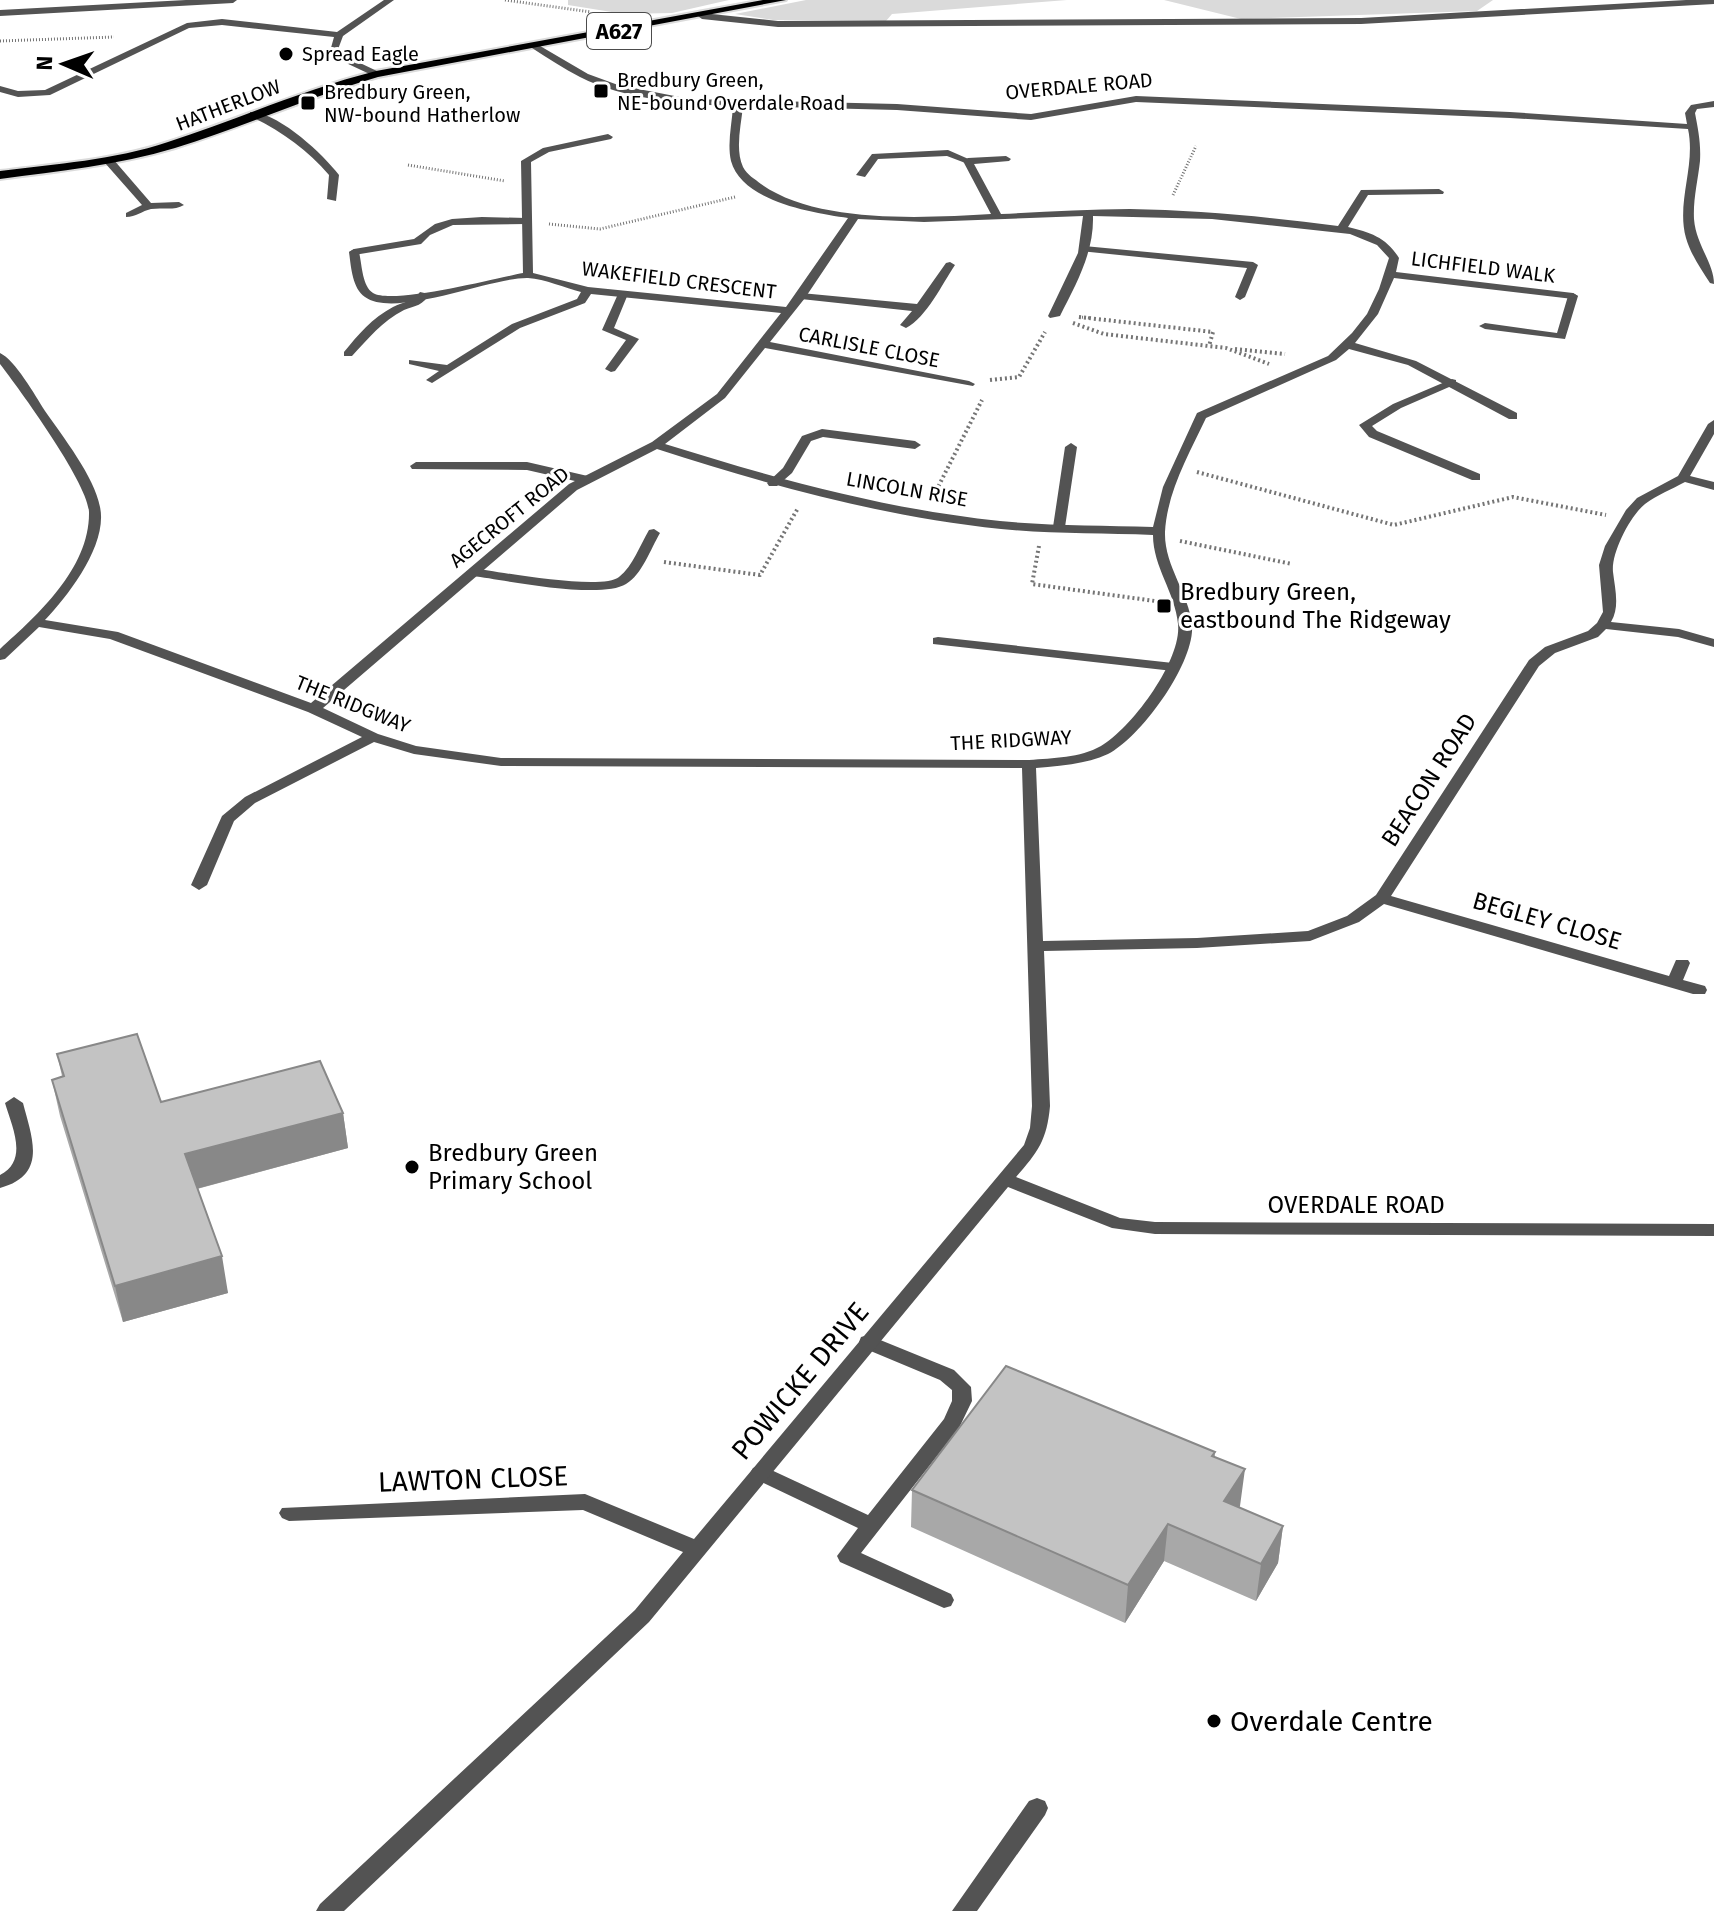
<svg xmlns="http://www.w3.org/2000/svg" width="1714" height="1911" font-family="'Fira Sans',sans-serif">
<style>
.green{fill:#dadada}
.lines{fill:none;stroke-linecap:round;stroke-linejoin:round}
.primary-casing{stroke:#dbdbdb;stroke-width:4}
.path-far1{stroke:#757575;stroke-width:3;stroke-dasharray:1 2;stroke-linecap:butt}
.path{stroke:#757575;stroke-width:4;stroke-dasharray:2 3;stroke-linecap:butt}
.service{fill:#535353;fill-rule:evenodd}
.minor{fill:#535353;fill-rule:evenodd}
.primary{fill:#000;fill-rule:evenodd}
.wall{fill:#a8a8a8}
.shaded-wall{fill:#888}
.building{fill:#c3c3c3;stroke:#888;stroke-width:2}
.poi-dot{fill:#000;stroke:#fff;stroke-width:3}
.labels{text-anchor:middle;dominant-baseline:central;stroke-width:6;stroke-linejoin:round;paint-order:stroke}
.far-poi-label{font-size:20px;fill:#000;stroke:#fff;text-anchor:start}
.far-street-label{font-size:20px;fill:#000;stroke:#fff}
.shield{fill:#fff;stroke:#4c4c4c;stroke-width:2}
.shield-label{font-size:22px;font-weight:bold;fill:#000}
.poi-label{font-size:24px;fill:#000;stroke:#fff;text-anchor:start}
.street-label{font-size:24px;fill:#000;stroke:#fff}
.near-street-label{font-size:28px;fill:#000;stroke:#fff}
.near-poi-label{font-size:28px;fill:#000;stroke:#fff;text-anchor:start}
</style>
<rect width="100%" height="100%" fill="#fff"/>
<!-- green -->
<path class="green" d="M 568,0 L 729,0 L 672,13 L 624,14 L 568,5 Z
M 806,0 L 1067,0 L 892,14 L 886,21 L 773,20 L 735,14 Z
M 1164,0 L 1493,0 L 1477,11 L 1241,19 Z"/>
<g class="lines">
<!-- primary casing -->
<g class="primary-casing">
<path id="primary" d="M 763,0 L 786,0 L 378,77 C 309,97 243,127 175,148 C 118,165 59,171 0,179 L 0,171 C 56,164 114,160 168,142 C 238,119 305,89 376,71 Z"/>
</g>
<!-- path-far1 -->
<path class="path-far1" d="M 505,0 L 591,12
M 0,41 L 114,37
M 408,165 L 505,181
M 1173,195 L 1196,146
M 549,224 L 600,229 L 735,197
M 1079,317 L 1090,318"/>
<!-- path -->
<path class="path" d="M 1079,317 L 1213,332 L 1209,346
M 1073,323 L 1104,334 L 1226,348 L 1269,364
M 1235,349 L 1285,354
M 990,380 L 1019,377 L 1045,332
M 1197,472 L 1394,525 L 1513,497 L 1606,515
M 934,495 L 982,400
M 1180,541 L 1292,564
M 1039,546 L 1032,584 L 1155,601
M 664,562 L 760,575 L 798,508"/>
<!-- service -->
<path class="service" d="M 948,150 L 973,161 L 968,164 L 947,156 L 878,159 L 865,177 L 856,175 L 872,154 Z
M 482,217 L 526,218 L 531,221 L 526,224 L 453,225 L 430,235 L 421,244 L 354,255 L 349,252 L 354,249 L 414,239 L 435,224 L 452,219 Z
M 1084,246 L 1253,262 L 1258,265 L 1245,297 L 1240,300 L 1235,297 L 1247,268 L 1080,251 L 1080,247 Z
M 950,262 L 955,265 C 942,284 927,317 906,328 L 900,325 L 912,311 L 801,299 L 796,296 L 801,293 L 917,304 L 946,263 Z
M 623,291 L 628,294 L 614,328 L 639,339 L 615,371 L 611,372 L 605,369 L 626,340 L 602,330 L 618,294 Z
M 420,292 L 429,294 C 424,305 415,306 404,310 C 382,321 368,339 352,356 L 344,356 L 344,352 C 358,335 372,318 393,307 C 403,302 414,301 420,292 Z
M 1573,293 L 1578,296 L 1565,339 L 1485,329 L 1479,326 L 1485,323 L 1557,333 L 1568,296 Z
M 1452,379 L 1456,380 L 1456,384 L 1401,408 L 1372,426 L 1377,431 L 1480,474 L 1480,480 L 1472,480 L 1369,437 L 1359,425 L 1393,404 Z
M 822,429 L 915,441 L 921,445 L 915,449 L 823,437 L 811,441 L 792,473 L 777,486 L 769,486 L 767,483 L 783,468 L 802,436 Z
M 1071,443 L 1077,447 L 1065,527 L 1059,531 L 1053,527 L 1065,447 Z
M 416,462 L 527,462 L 592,477 L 594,480 L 588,484 L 527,470 L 412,469 L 410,466 Z
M 654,529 L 660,533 C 651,548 642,575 626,584 C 600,600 505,580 473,576 L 466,572 L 473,568 C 499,572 602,591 619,577 C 633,566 640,545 649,530 Z
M 938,637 L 1173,663 L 1180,667 L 1173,671 L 933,644 L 933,638 Z
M 14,1097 L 23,1103 C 32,1138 48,1175 0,1188 L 0,1175 C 29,1160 12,1127 5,1103 Z
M 868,1335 L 954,1370 L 971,1387 L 972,1401 L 959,1428 L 861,1553 L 951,1594 L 954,1600 L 951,1606 L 944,1608 L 840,1562 L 837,1556 L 858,1528 L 753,1478 L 750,1473 L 753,1468 L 760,1465 L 767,1468 L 868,1515 L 944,1419 L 952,1401 L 952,1390 L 940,1380 L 861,1347 L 859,1342 L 861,1337 Z"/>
<!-- minor -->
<path class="minor" d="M 186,0 L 237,0 L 233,3 L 0,16 L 0,10 Z
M 384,0 L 394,0 L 343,36 L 337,52 L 379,72 L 381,74 L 376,77 L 329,55 L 334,37 L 222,25 L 189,28 L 50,95 L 18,97 L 0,92 L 0,86 L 18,91 L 45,90 L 187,23 L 222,19 L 337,32 Z
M 1686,0 L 1714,0 L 1714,4 L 1361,24 L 778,27 L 702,19 L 698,16 L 702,13 L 778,21 L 1361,18 Z
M 535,43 L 588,74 L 618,85 L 690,99 L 897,104 L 1031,114 L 1136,96 L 1510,112 L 1687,124 L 1685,113 L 1691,105 L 1714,101 L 1714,107 L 1697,109 L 1695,113 C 1698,129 1701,143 1700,161 C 1698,180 1693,199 1694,219 C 1696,245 1714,263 1714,284 L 1710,283 C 1701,269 1691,255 1686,238 C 1676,202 1696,166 1688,129 L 1510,118 L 1136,102 L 1031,120 L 897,110 L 743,106 C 741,126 735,149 743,167 C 747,175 755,179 761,184 C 817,224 924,218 991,214 L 963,161 L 968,158 L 1006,156 L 1011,159 L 1009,161 L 974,164 L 1001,214 C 1044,212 1087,209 1130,209 C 1199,210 1269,217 1338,226 L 1361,190 L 1439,189 L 1444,192 L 1443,194 L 1368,195 L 1348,227 C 1370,232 1387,238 1399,258 L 1396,272 L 1573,293 L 1578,296 L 1573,299 L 1394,278 L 1378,314 L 1355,343 L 1416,361 L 1517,413 L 1517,419 L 1509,419 L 1408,365 L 1349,349 L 1336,360 L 1206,418 C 1189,454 1167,492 1165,532 C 1164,566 1189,593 1192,625 C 1195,663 1141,737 1108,754 C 1086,764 1060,766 1036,768 L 1043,941 L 1197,938 L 1308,931 L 1347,916 L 1376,895 L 1529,660 L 1545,647 L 1588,631 L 1597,623 L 1603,612 L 1599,565 L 1605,546 L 1626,510 L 1637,498 L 1678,476 L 1708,424 L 1714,420 L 1714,434 L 1690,476 L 1714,482 L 1714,490 L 1685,482 C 1672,489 1657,495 1645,504 C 1630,516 1611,553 1613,572 C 1615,589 1620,607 1611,622 L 1679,629 L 1714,639 L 1714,647 L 1678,637 L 1606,629 L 1598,637 L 1555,653 L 1539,666 L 1391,896 L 1669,976 L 1676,960 L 1688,960 L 1690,963 L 1683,980 L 1705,986 L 1707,990 L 1705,994 L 1693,994 L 1384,904 L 1359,922 L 1310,941 L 1197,948 L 1044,951 L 1050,1106 C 1047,1140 1038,1152 1016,1177 L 1120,1218 L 1155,1222 L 1714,1224 L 1714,1236 L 1155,1234 L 1112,1228 L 1008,1187 L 649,1622 L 344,1911 L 316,1911 L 320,1904 L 635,1610 L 683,1552 L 583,1510 L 289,1521 L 282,1518 L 279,1513 L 282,1508 L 585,1494 L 694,1539 L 1024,1145 L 1030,1128 L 1032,1106 L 1022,768 L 501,766 L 414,754 L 374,742 L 255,803 L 234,821 L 207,885 L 199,890 L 191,885 L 222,816 L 245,797 L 362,737 L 308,712 L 110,639 L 39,627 L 5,659 L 0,660 L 0,649 C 38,615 90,568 89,512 C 88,483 20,390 0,364 L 0,353 C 15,360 35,395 45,411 C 63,437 94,476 100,507 C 108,544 69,595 45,620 L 118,632 L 311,703 L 569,484 L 652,442 L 717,394 L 781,313 L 591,294 L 585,303 L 520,328 L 432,383 L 426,380 L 439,371 L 409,364 L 409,360 L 447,365 L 512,324 L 577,299 L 581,292 C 565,288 545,279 528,278 C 492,277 395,319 365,297 C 352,288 351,266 349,252 L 354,249 L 359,252 C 362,264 362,286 373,293 C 393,305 496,278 523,273 L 521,161 L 543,148 L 608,134 L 613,137 L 611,139 L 549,152 L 531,162 L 533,273 L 588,287 L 786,307 L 848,218 C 814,213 742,202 731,161 C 727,143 732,124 733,106 C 686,105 623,99 580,77 C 564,69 548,58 532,48 L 532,44 ZM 1083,216 L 1078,253 L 1048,316 L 1050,318 L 1060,316 C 1076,284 1094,253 1093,216 L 1212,219 L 1350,234 L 1377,245 L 1389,258 L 1379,289 L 1367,314 L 1352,333 L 1328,356 L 1197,413 L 1163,487 L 1153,527 C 1102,525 1051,526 1000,521 C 885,509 774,478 665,444 L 725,398 L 765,348 L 973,386 L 975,384 L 969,381 L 770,342 L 805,298 L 858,219 L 924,222 ZM 657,449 C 769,485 883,517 1001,529 C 1051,534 1102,533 1153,535 C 1153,567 1175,592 1178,624 C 1182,660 1132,728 1101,746 C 1080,758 1053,758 1029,760 L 501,758 L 416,746 L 378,734 L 323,708 L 577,490 Z
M 250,112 C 278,112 322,153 339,175 L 336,201 L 327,199 L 329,175 C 307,149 281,131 250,116 Z
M 105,159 L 113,159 L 151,203 L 179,202 L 184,205 C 174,211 163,207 151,209 C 142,211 136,217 126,217 L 126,213 L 142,205 L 105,163 Z
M 1037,1798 L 1045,1801 L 1048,1808 L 1045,1815 L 977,1911 L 952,1911 L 1029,1801 Z"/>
<!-- primary -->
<use href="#primary" class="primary"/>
</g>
<!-- wall -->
<path class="wall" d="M 57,1054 L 161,1102 L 343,1113 L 348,1148 L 197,1189 L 228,1293 L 123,1322 L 60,1116 L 52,1080 L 62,1076 Z
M 1215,1452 L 1215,1457 L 1240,1506 L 1239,1508 L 1283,1526 L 1278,1563 L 1256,1601 L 1164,1561 L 1125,1623 L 911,1527 L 912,1490 Z"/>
<!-- shaded-wall -->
<path class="shaded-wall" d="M 343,1113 L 348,1148 L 192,1190 L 185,1154 Z
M 222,1256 L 228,1293 L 123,1322 L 115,1286 Z
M 1245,1469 L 1240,1506 L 1220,1539 L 1224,1501 Z
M 1168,1524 L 1164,1561 L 1125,1623 L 1128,1585 Z
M 1283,1526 L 1278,1563 L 1256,1601 L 1261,1564 Z"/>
<!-- building -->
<path class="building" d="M 137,1034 L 161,1102 L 320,1061 L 343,1113 L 185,1154 L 222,1256 L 115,1286 L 52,1080 L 64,1076 L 57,1054 Z
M 1006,1366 L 1215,1452 L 1212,1456 L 1245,1469 L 1224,1501 L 1283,1526 L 1261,1564 L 1168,1524 L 1128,1585 L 912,1490 Z"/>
<!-- markers -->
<g class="poi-dot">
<circle cx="286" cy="54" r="8"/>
<rect x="593" y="83" width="16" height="16" rx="4"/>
<rect x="300" y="95" width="16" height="16" rx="4"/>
<rect x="1156" y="598" width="16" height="16" rx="4"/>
<circle cx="412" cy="1167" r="8"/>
<circle cx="1214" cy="1721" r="8"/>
</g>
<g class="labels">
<!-- far-poi labels -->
<g class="far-poi-label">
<text x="302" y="54">Spread Eagle</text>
<text x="617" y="80">Bredbury Green,<tspan x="617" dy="23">NE-bound Overdale Road</tspan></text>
<text x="324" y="92">Bredbury Green,<tspan x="324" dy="23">NW-bound Hatherlow</tspan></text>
</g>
<!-- far-street labels -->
<g class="far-street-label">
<text transform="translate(1079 86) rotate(-5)">OVERDALE ROAD</text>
<text transform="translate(228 105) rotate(-21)">HATHERLOW</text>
<text transform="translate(1483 267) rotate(7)">LICHFIELD WALK</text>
<text transform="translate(679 280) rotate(7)">WAKEFIELD CRESCENT</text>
<text transform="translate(869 347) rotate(11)">CARLISLE CLOSE</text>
<text transform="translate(907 489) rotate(10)">LINCOLN RISE</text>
<text transform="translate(509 517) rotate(-39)">AGECROFT ROAD</text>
<text transform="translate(353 704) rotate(22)">THE RIDGWAY</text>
<text transform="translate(1011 740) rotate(-3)">THE RIDGWAY</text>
</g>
<!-- shield labels -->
<rect class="shield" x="587" y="13" width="64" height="36" rx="6"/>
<g class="shield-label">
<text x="619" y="31">A627</text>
</g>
<!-- poi labels -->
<g class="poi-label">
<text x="1180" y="592">Bredbury Green,<tspan x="1180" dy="28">eastbound The Ridgeway</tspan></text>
<text x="428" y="1153">Bredbury Green<tspan x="428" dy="28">Primary School</tspan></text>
</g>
<!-- street labels -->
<g class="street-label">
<text transform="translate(1429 780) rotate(-57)">BEACON ROAD</text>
<text transform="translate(1547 921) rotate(16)">BEGLEY CLOSE</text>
<text x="1356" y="1205">OVERDALE ROAD</text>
</g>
<!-- near-street labels -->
<g class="near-street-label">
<text transform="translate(800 1381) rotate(-50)">POWICKE DRIVE</text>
<text transform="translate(473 1479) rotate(-2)">LAWTON CLOSE</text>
</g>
<!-- near-poi labels -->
<g class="near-poi-label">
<text x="1230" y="1721">Overdale Centre</text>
</g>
</g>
<!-- north arrow -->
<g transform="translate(64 64) rotate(272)" stroke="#ffffff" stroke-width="6" paint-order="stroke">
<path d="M0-6L14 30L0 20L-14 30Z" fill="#000000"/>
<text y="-12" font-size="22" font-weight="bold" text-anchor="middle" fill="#000000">N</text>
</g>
</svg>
